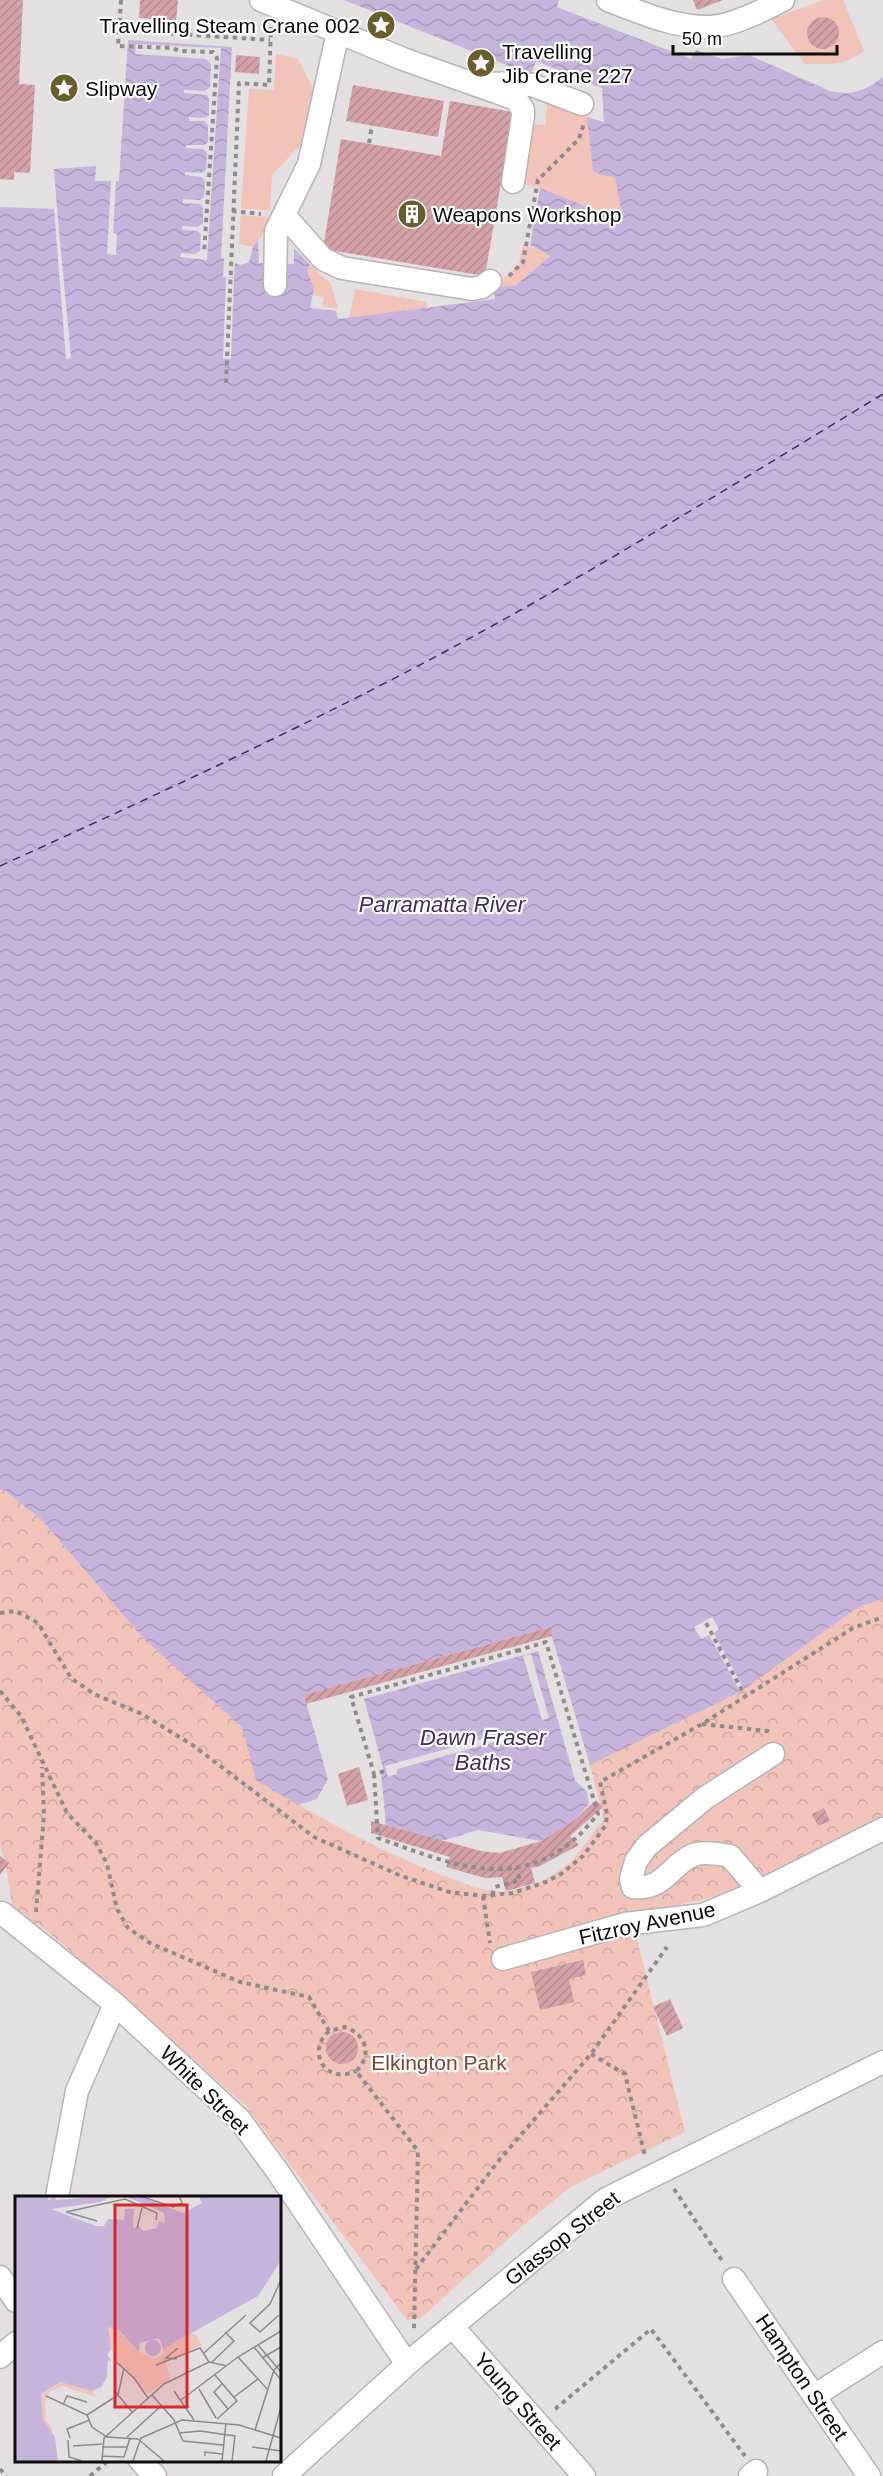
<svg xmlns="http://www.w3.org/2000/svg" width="883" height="2476" font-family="Helvetica,sans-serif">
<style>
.green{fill:#f2c3b8}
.park{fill:url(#park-crowns)}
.water{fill:url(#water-waves)}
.pier{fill:#e4dfe1}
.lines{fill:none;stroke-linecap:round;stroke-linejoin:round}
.ferry{stroke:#442b5e;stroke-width:1.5;stroke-dasharray:8 6;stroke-linecap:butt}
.building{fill:url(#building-hatch)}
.minor-casing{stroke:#b8b3b5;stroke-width:25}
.path{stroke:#908c8e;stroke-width:4;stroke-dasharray:4.5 4.5;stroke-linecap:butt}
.minor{stroke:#fff;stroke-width:22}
.labels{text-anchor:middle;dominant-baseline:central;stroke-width:4.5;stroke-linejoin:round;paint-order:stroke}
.poi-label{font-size:21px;fill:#0d0b0c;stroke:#fff;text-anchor:start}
.street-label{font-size:21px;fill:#0d0b0c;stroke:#fff}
.park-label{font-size:21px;fill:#814235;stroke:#fff}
.water-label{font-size:22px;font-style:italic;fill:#442b5e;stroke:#fff}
.inset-river{fill:none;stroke:#c6b4dd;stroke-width:3}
.inset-road{fill:none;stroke:#8e8a8c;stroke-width:1.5}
.view{fill:#d62828;fill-opacity:0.15;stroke:#d62828;stroke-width:3}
.inset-edge{fill:none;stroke:#0d0b0c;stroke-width:3}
</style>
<defs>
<pattern id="park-crowns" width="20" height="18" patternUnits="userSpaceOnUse" patternTransform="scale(1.5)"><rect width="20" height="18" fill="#f2c3b8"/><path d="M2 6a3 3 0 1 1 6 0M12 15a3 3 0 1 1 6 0" fill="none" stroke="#cea69d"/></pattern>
<pattern id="water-waves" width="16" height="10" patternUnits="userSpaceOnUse" patternTransform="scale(1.5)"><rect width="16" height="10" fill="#c6b4dd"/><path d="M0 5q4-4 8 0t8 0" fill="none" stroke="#a999bc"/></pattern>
<pattern id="building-hatch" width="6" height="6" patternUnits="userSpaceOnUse" patternTransform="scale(1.5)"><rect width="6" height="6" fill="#d4a1a7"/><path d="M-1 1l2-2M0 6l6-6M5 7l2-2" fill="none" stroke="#b5898f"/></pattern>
</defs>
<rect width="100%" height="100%" fill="#e4dfe1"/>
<!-- green -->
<path class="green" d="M 824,0 L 843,0 L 864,51 C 842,67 830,64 805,64 L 771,19 Z
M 276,54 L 298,59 L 316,95 L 308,137 L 272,175 L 270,210 L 241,209 L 249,89 L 274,90 Z
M 548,98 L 587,114 L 593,171 L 615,178 L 623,222 L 540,188 L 524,184 L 533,124 L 545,125 Z
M 241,215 L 270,217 L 270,225 L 253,247 L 239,244 Z
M 523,244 L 551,255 L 516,285 L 498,287 L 497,284 L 519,265 Z
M 310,265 L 331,284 L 338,309 L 322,306 L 324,297 L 313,295 L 314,289 L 307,270 Z
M 355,289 L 427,302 L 427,308 L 349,318 Z"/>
<!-- park -->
<path class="park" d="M 0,1489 L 5,1491 L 41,1519 L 142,1637 L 243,1727 L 257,1780 C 321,1819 385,1855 456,1880 C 471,1886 492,1894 509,1891 C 528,1888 555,1877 570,1862 C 582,1850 593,1833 604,1819 L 590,1765 L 742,1691 L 857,1608 L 883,1599 L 883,1815 L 746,1885 L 715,1897 L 631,1915 L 685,2132 L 572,2186 L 521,2227 L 421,2318 L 407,2320 L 246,2106 L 40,1925 L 14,1917 L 5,1861 L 0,1846 Z"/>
<!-- water -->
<path class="water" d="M 344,0 L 559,0 L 557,7 L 691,59 L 696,50 L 722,59 L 749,55 L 830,91 C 852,96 865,91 883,77 L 883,1599 L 857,1608 L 742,1691 L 590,1765 L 549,1627 L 304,1695 L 328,1779 L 317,1799 L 298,1805 L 256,1780 L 242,1727 L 142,1637 L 41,1519 L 5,1491 L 0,1489 L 0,207 L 57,209 L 54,169 L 96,166 L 95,181 L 119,181 L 128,40 L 232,47 L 221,258 L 224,259 L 223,277 L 234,277 L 235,263 L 240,265 L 249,262 L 253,247 L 258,240 L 259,263 L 294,264 L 294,248 L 310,265 L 307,270 L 314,289 L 310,308 L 336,311 L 338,319 L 495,299 L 494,290 L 498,287 L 516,285 L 550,256 L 530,245 L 540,188 L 623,221 L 615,178 L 593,172 L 587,117 L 604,122 L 602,88 L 536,61 L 531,75 Z
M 538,1651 L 575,1780 L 587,1792 L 589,1804 L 572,1822 L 541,1841 L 478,1830 L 445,1840 L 438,1840 L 386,1825 L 381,1772 L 384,1771 L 364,1699 Z"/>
<!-- pier -->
<path class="pier" d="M 136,44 L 221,48 L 207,260 L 180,257 L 181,253 L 194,254 L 200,251 L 201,235 L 198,231 L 182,230 L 182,226 L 198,227 L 203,223 L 203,207 L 200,204 L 183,203 L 183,199 L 200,200 L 204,197 L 205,180 L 201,177 L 185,175 L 185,172 L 201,173 L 206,170 L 207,153 L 203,149 L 186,148 L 186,145 L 204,145 L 208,142 L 208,125 L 204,121 L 189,121 L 189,117 L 205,118 L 209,115 L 209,99 L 207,95 L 184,93 L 184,90 L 205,91 L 210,87 L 211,64 L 206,59 L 135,54 Z
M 111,181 L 116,181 L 113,233 L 117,234 L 116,255 L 107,254 Z
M 54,209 L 57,209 L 71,358 L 66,359 Z
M 226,277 L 234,278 L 231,359 L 223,359 Z
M 712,1617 L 719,1629 L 714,1633 L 744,1689 L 740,1692 L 709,1635 L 701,1639 L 694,1627 Z
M 531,1654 L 549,1718 L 542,1720 L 523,1656 Z
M 503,1733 L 506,1743 L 497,1746 L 495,1742 L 397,1769 L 397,1774 L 388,1777 L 385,1766 Z"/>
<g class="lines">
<!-- ferry -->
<path class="ferry" d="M 0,866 C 132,806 263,746 391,680 C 560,593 721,492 883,394"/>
</g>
<!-- building -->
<path class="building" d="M 0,0 L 23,0 L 19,84 L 35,85 L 30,173 L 14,172 L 14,180 L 0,179 Z
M 140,0 L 178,0 L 176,21 L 139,18 Z
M 693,0 L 723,0 L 697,10 Z
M807 33a16 16 0 1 1 32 0a16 16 0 1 1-32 0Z
M 236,55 L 260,57 L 259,74 L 235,72 Z
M 353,85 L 444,101 L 438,137 L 346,121 Z
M 450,101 L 513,112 L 485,276 L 323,249 L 341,139 L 441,156 Z
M 550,1627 L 552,1636 L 306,1704 L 304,1695 Z
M 359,1767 L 368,1800 L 347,1806 L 338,1774 Z
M 596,1800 L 603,1807 L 570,1836 L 579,1845 L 540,1866 L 531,1868 L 535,1883 L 506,1891 L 502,1877 L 485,1878 L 446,1867 L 450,1857 L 371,1833 L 371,1821 L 481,1851 L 500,1853 L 541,1841 L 572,1822 Z
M 824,1808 L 830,1821 L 818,1826 L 812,1814 Z
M 0,1856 L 9,1863 L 0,1875 Z
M 583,1960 L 586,1975 L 569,1979 L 574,2002 L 540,2010 L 531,1972 Z
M 670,1999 L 683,2028 L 667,2036 L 653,2007 Z
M326 2048a16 16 0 1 1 32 0a16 16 0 1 1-32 0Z"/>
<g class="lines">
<!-- minor casing -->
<g class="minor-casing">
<path id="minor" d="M 261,0 L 403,59 L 516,99 L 523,110 L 523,116 L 513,182
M 608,0 C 639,12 675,28 710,27 C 731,26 764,10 783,0
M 488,84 L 516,83 L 532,85 L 582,104
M 284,215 L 323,259 L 342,268 L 472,289 L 482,287 L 490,281
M 275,285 L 276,231 L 309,164 L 338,32
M 760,1891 L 730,1856 C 720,1854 703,1851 693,1855 C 671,1864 664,1891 633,1887 L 631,1879 L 636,1861 L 647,1846 L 705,1798 L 773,1754
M 2,1913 L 115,2004 L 239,2119 L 278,2172 L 407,2364
M 503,1959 L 625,1924 L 703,1915 L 760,1891 L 883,1829
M 57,2197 L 77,2091 L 115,2004
M 0,2277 L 16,2301
M 734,2279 L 869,2476
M 452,2326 L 584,2476
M 0,2357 L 16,2343
M 814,2396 L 883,2352
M 140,2460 L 155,2476
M 284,2476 L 415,2357 L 606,2199 L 883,2062
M 750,2476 L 756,2471"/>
</g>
<!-- path -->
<path class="path" d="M 121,0 L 119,30 L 270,40
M 119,30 L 118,46 L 173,48 L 179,51 L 213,52 L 217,58 L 204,253
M 369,143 L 372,125
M 232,211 L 261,214
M 509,276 L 523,262 L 538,180 L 579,139 L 584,123
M 226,383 L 239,83 L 269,85 L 271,27
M 0,1613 L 16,1611 L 38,1623 L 71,1678 L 94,1694 L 142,1714 L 194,1746 L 314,1837 L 399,1875 L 449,1892 L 483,1896 L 513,1893 L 546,1882 L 561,1874 L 583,1856 L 606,1825 L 607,1814 L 600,1782 L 702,1724 L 853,1628 L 883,1617
M 706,1623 L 745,1696
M 0,1691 L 21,1716 L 67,1813 L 96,1843 L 107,1864 L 117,1909 L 128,1928 L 150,1943 L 240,1982 L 309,1997 L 329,2031 L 345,2027 C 366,2034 373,2055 356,2071 L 418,2151 L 414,2329
M 702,1724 L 768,1731 L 772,1733
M 384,1771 L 374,1774 L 351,1697 L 519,1650
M 374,1774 L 378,1838 C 447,1862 512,1894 576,1838 C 584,1831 591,1822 598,1814 L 546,1642 L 519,1650 L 520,1656
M 492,1895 L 495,1887 L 520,1880 L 516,1868
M 483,1896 L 490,1943
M 36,1912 L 44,1815 L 42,1767
M 329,2031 C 305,2053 327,2085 356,2071
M 591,2054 L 625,2074 L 645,2156
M 674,2189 L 723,2262
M 416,2269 L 500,2159 L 591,2054 L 667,1947
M 555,2409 L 651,2329 L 745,2456
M 0,2469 L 6,2476
M 90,2476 L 109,2460"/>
<!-- minor -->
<use href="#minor" class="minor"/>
</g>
<!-- icons -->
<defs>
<g id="sight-disc" transform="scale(1.5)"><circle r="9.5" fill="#685e2b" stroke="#fff"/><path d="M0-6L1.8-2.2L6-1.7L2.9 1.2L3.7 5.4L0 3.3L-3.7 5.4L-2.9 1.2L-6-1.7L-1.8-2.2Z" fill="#fff"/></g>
<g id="building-disc" transform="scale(1.5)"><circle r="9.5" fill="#685e2b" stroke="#fff"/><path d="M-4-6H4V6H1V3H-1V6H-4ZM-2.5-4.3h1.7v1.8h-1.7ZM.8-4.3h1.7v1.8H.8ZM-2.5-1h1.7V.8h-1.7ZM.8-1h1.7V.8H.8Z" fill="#fff"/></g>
</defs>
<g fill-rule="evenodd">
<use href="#sight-disc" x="381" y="25"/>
<use href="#sight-disc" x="481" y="63"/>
<use href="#sight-disc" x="64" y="88"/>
<use href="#building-disc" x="412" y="214"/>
</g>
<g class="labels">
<!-- poi labels -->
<g class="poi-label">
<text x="360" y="25" text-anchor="end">Travelling Steam Crane 002</text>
<text x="502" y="51">Travelling<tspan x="502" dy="24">Jib Crane 227</tspan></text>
<text x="85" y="88">Slipway</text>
<text x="433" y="214">Weapons Workshop</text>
</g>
<!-- street labels -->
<g class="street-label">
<text transform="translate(647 1923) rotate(-12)">Fitzroy Avenue</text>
<text transform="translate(205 2090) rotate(45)">White Street</text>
<text transform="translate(562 2238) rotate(-38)">Glassop Street</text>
<text transform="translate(802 2377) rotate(56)">Hampton Street</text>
<text transform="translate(518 2401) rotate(49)">Young Street</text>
</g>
<!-- park labels -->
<g class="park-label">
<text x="439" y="2062">Elkington Park</text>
</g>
<!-- water labels -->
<g class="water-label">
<text x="442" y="904">Parramatta River</text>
<text x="483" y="1737">Dawn Fraser<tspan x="483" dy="25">Baths</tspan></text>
</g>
</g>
<!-- overview -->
<g transform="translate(15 2196)">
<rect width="266" height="266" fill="#e4dfe1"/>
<path d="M 93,131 L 100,131 L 121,154 L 140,163 L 149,157 L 148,153 L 176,138 L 180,138 L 187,149 L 151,165 L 155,183 L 133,198 L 101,165 L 91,138 ZM 45,186 L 77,195 L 81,201 L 47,190 L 34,196 L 30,206 L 31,224 L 38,234 L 35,236 L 28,223 L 26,199 Z" fill="#f2c3b8"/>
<path d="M 0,0 L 33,0 L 33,5 L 39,0 L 41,4 L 97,0 L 86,6 L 36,13 L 81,30 L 89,30 L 93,23 L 109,24 L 110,13 L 119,13 L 118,32 L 124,30 L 128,35 L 142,32 L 144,25 L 150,27 L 149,17 L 110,0 L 124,0 L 168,17 L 187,7 L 184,0 L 265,0 L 265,66 L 243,100 L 148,153 L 144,142 L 125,147 L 124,156 L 103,133 L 93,131 L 96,153 L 92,158 L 96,165 L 93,164 L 92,181 L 86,191 L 77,195 L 45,186 L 26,198 L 28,224 L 40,241 L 43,265 L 0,265 ZM130 152a8 8 0 1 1 16 0a8 8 0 1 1-16 0Z" fill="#c6b4dd"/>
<path class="inset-river" d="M 4,0 L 10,22M 11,0 L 21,194M 23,196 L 23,145 L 44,109 L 146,57 L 239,0"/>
<path class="inset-road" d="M 125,0 L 158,11 L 167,7 L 164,0M 82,25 L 51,16 L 110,3 L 142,17 L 141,24M 122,32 L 127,12M 255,108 L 235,127 L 245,136 L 264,119M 255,108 L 266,84M 243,149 L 266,176M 239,151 L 266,184M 189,157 L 231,119M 223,161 L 253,194M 247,162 L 266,151M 162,163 L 151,162 L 163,152M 100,165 L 119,182 L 133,202M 197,166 L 219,145 L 210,136M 141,169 L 185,152 L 194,166M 200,179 L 222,205 L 202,223M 207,188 L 199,196 L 213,213M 184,193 L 201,222M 99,194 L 117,216M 159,195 L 179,224M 103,199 L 109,172M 137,199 L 159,224 L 168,245 L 208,249M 31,200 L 72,219 L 77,231 L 92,241 L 123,243 L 149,265M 219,201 L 243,183M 166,204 L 223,161 L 266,135M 48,209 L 52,200 L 72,206M 72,219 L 103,199M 240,234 L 259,174 L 266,167M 164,237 L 185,235 L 220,240 L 217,265M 112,241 L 146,210M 55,242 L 52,233 L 75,224M 53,244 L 54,261 L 67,265M 58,250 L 87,248M 87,251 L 112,251M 237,251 L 266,255M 87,260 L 109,261 L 115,242M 190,260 L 190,256 L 207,258M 87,265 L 89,242 L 149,188 L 194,166 L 212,170M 118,265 L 126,242 L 167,224 L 224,229 L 266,242M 207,265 L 211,227M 251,265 L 266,211"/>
<path class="view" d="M 100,9 L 172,9 L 172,211 L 100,211 Z"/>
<rect width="266" height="266" class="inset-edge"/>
</g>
<!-- scale -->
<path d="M673 45v9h164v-9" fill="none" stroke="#0d0b0c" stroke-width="3"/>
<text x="682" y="45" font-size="18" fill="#0d0b0c" stroke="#ffffff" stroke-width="4.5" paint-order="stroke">50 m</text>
</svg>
